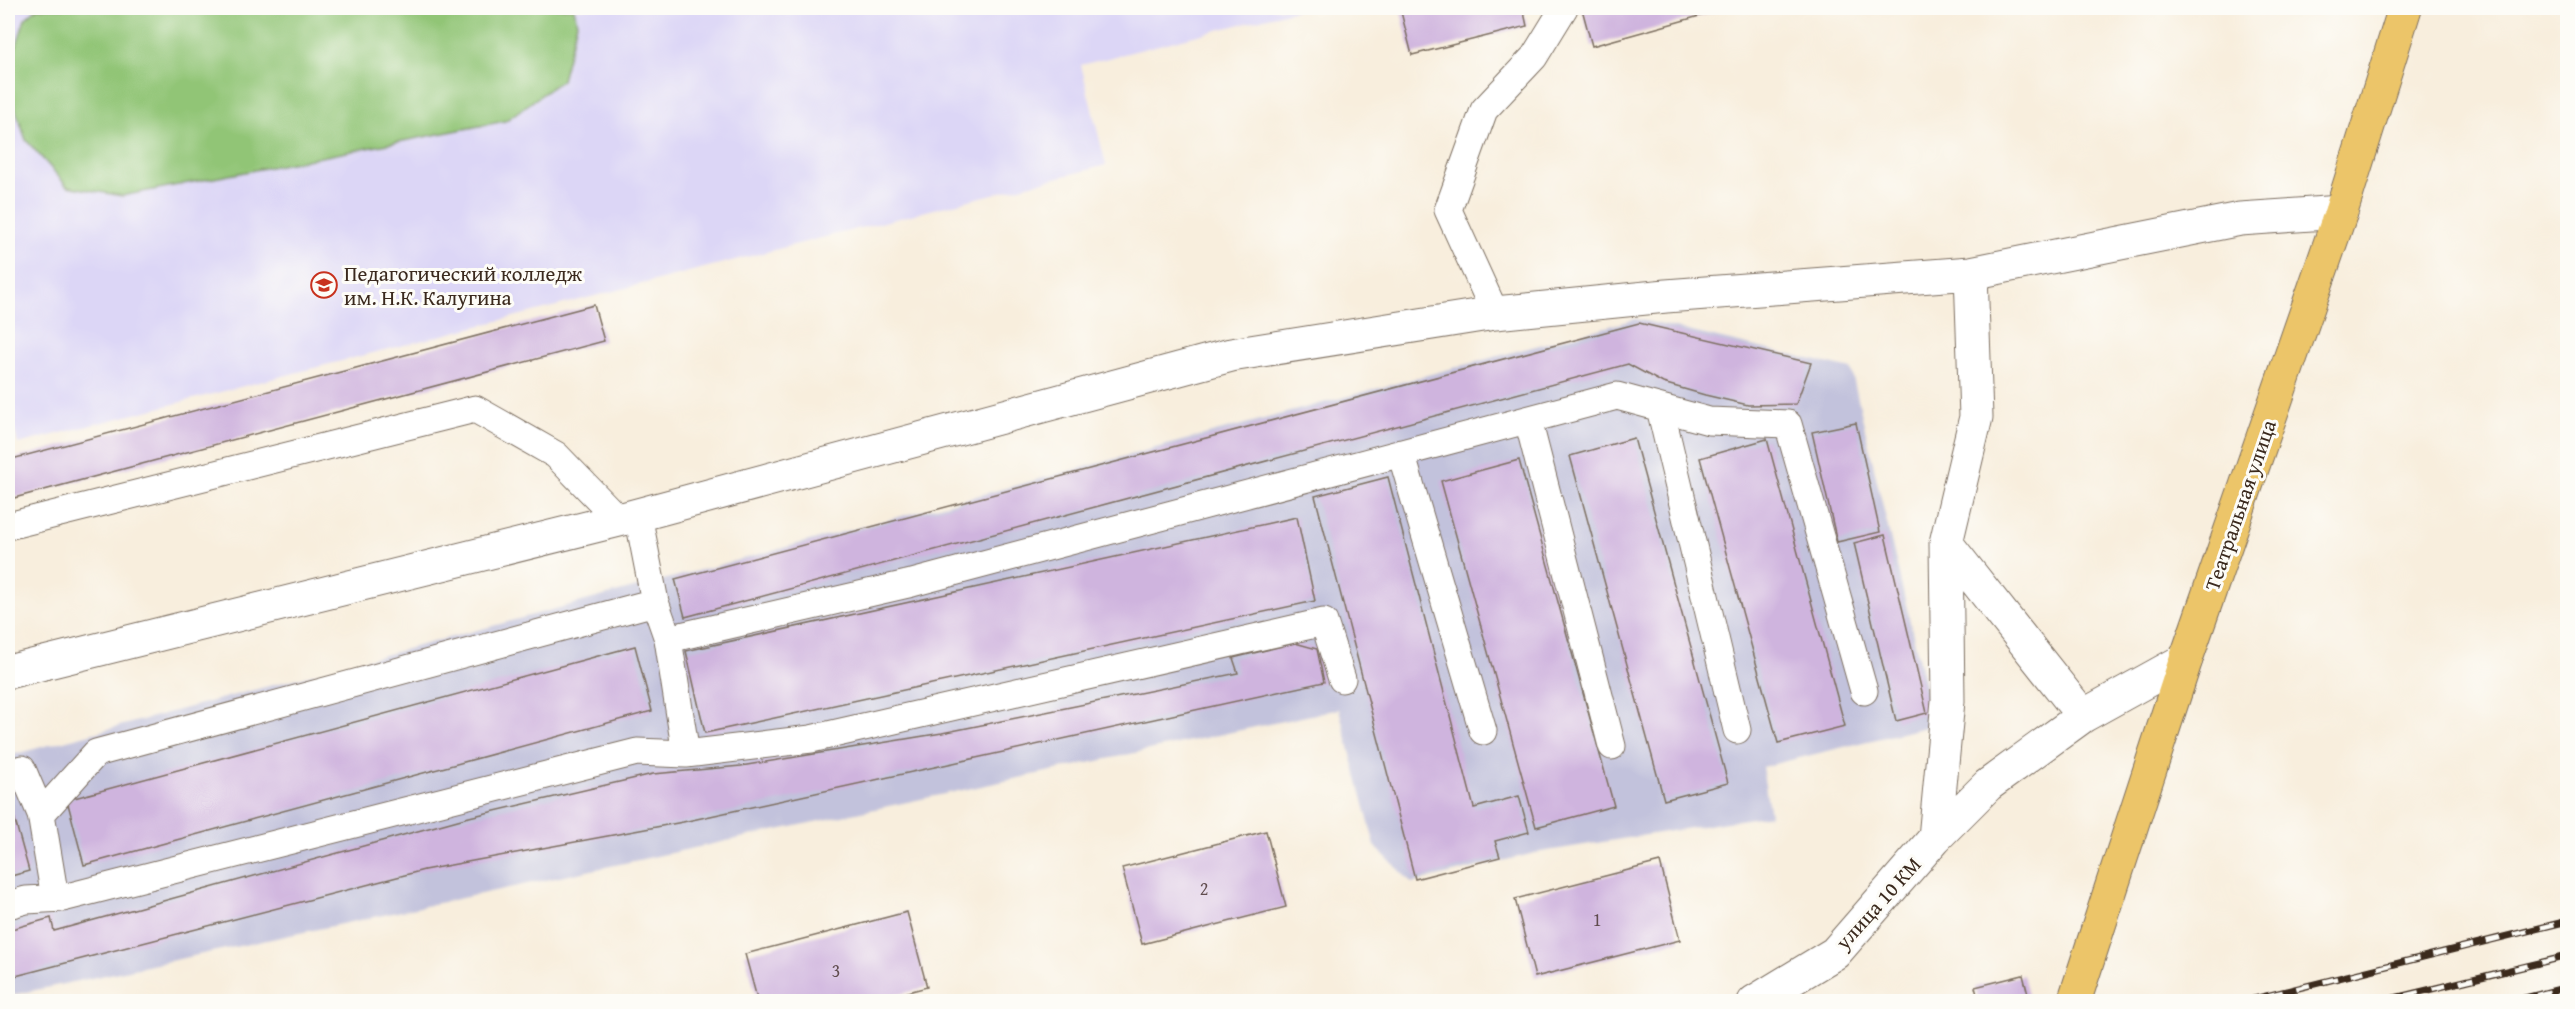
<svg xmlns="http://www.w3.org/2000/svg" width="2575" height="1009" font-family="'Gentium Book Plus',serif">
<style>
.built{fill:#dcd6f6}
.industrial{fill:#c2c2dc}
.green{fill:#91c576;stroke:#66784a;stroke-width:1.5}
.building{fill:#cfb4de}
.lines{fill:none;stroke-linecap:round;stroke-linejoin:round}
.lane-casing{stroke:#7d6f61;stroke-width:29}
.street-casing{stroke:#7d6f61;stroke-width:35}
.primary-casing{stroke:#7d6f61;stroke-width:35}
.lane{stroke:#fff;stroke-width:27}
.street{stroke:#fff;stroke-width:33}
.primary{stroke:#ecc569;stroke-width:33}
.rail-casing{stroke:#3b2a1e;stroke-width:7}
.rail{stroke:#fdfcf7;stroke-width:4.5;stroke-dasharray:14;stroke-linecap:butt}
.labels{text-anchor:middle;dominant-baseline:central;stroke-width:6;stroke-linejoin:round;paint-order:stroke}
.number-label{font-size:18px;fill:#604c4e}
.poi-label{font-size:21px;fill:#3b2a1e;stroke:#fdfcf7;text-anchor:start}
.street-label{font-size:21px;fill:#3b2a1e;stroke:#fdfcf7}
</style>
<rect width="100%" height="100%" fill="#fdfcf7"/>
<filter id="ink" filterUnits="userSpaceOnUse"><feTurbulence type="fractalNoise" baseFrequency=".0167" numOctaves="2"/><feDisplacementMap in="SourceGraphic" scale="12" xChannelSelector="R" yChannelSelector="G"/><feConvolveMatrix kernelMatrix="1 2 1 2 8 2 1 2 1" color-interpolation-filters="sRGB"/></filter>
<filter id="wash" filterUnits="userSpaceOnUse"><feTurbulence type="fractalNoise" baseFrequency=".008" numOctaves="4" result="noise"/><feDisplacementMap in="SourceGraphic" scale="24" xChannelSelector="R" yChannelSelector="G"/><feGaussianBlur stdDeviation="1.35" result="paint"/><feColorMatrix in="noise" values="0 0 0 0 0 0 0 0 0 0 0 0 0 0 0 0 0 1.4 0 .05"/><feComposite in="paint" operator="in"/></filter>
<g filter="url(#wash)">
<rect width="100%" height="100%" fill="#f8eedd"/>
<!-- built -->
<path class="built" d="M 8,8 L 1304,8 L 1081,65 L 1106,165 L 18,444 L 8,404 Z"/>
<!-- industrial -->
<path class="industrial" d="M 1636,319 L 1851,369 L 1934,725 L 1762,767 L 1770,815 L 1535,853 L 1412,883 L 1375,846 L 1339,709 L 8,996 L 8,756 Z"/>
<!-- green -->
<path class="green" d="M 37,8 L 574,8 L 577,23 L 562,80 L 505,121 L 122,196 L 67,186 L 26,140 L 8,87 L 8,72 L 25,19 Z"/>
<g id="blocks">
<!-- building -->
<path class="building" d="M 1400,8 L 1523,8 L 1527,26 L 1412,55 Z
M 1588,8 L 1728,8 L 1592,46 L 1582,9 Z
M 594,305 L 604,341 L 14,498 L 8,475 L 8,460 Z
M 1639,323 L 1811,363 L 1796,404 L 1748,405 L 1705,395 L 1663,383 L 1628,364 L 685,617 L 675,579 Z
M 1856,423 L 1880,532 L 1837,542 L 1812,432 Z
M 1634,438 L 1728,783 L 1664,800 L 1570,456 Z
M 1767,439 L 1845,726 L 1778,743 L 1700,458 Z
M 1519,460 L 1614,806 L 1536,827 L 1441,481 Z
M 1388,477 L 1474,808 L 1519,796 L 1529,832 L 1495,841 L 1500,857 L 1415,879 L 1315,496 Z
M 1297,517 L 1315,601 L 705,733 L 686,651 Z
M 1885,535 L 1927,713 L 1896,721 L 1854,543 Z
M 1295,643 L 1317,649 L 1324,682 L 683,822 L 424,870 L 8,978 L 8,930 L 51,918 L 54,931 L 465,818 L 653,774 L 741,766 L 942,733 L 1238,673 L 1233,658 Z
M 635,646 L 652,711 L 84,865 L 67,800 Z
M 8,795 L 29,871 L 8,877 Z
M 1266,831 L 1286,907 L 1142,944 L 1122,868 Z
M 1660,862 L 1680,940 L 1535,977 L 1515,899 Z
M 907,912 L 927,987 L 871,1002 L 758,1002 L 745,954 Z
M 2023,975 L 2030,1002 L 1979,1002 L 1975,987 Z"/>
</g>
</g>
<g filter="url(#ink)">
<use href="#blocks" fill-opacity="0" stroke="#7d6f61" stroke-width="1.5"/>
<g class="lines">
<!-- lane casing -->
<g class="lane-casing">
<path id="lane" d="M 1495,313 L 1448,210 L 1484,110 L 1534,57 L 1564,8
M 1660,408 L 1737,730
M 1528,420 L 1612,746
M 1401,453 L 1483,731
M 638,515 L 655,602 L 668,639 L 686,754
M 8,526 L 475,409 L 556,455 L 619,520
M 668,639 L 912,583 L 1617,396 L 1709,421 L 1788,424 L 1864,691
M 8,773 L 22,769 L 41,814 L 55,898
M 41,814 L 96,753 L 655,602
M 8,905 L 26,900 L 63,898 L 637,752 L 686,754 L 811,739 L 1324,622 L 1342,679"/>
</g>
<!-- street casing -->
<g class="street-casing">
<path id="street" d="M 1946,543 L 2083,716
M 12,671 L 619,520 L 1231,355 L 1495,313 L 1666,296 L 1971,273 L 2240,219 L 2341,212
M 1935,838 L 1948,701 L 1946,543 L 1976,417 L 1971,273
M 1754,1002 L 1835,953 L 1935,838 L 1988,785 L 2083,716 L 2186,659"/>
</g>
<!-- primary casing -->
<g class="primary-casing">
<path id="primary" d="M 2074,1002 L 2186,659 L 2341,212 L 2405,8"/>
</g>
<!-- lane -->
<use href="#lane" class="lane"/>
<!-- street -->
<use href="#street" class="street"/>
<!-- primary -->
<use href="#primary" class="primary"/>
<!-- rail casing -->
<g class="rail-casing">
<path id="rail" d="M 2242,1002 L 2568,921
M 2378,1002 L 2568,956
M 2509,1002 L 2568,987"/>
</g>
<!-- rail -->
<use href="#rail" class="rail"/>
</g>
</g>
<!-- icons -->
<defs>
<g id="university-ring" transform="scale(1.35)"><circle r="9.5" fill="#fdfcf7" stroke="#c8321e" stroke-width="1.5"/><path d="M0-5L7-2L0 1L-7-2ZM-4 1L0 2.5L4 1V4Q0 6-4 4Z" fill="#c8321e"/></g>
</defs>
<g fill-rule="evenodd">
<use href="#university-ring" x="324" y="285"/>
</g>
<g class="labels">
<!-- number labels -->
<g class="number-label">
<text x="1204" y="888">2</text>
<text x="1597" y="919">1</text>
<text x="836" y="970">3</text>
</g>
<!-- poi labels -->
<g class="poi-label">
<text x="344" y="273">Педагогический колледж<tspan x="344" dy="24">им. Н.К. Калугина</tspan></text>
</g>
<!-- street labels -->
<g class="street-label">
<text transform="translate(2240 505) rotate(-71)">Театральная улица</text>
<text transform="translate(1878 903) rotate(-48)">улица 10 КМ</text>
</g>
</g>
<!-- margin -->
<rect width="2575" height="1009" fill="none" stroke="#fdfcf7" stroke-width="30"/>
</svg>
